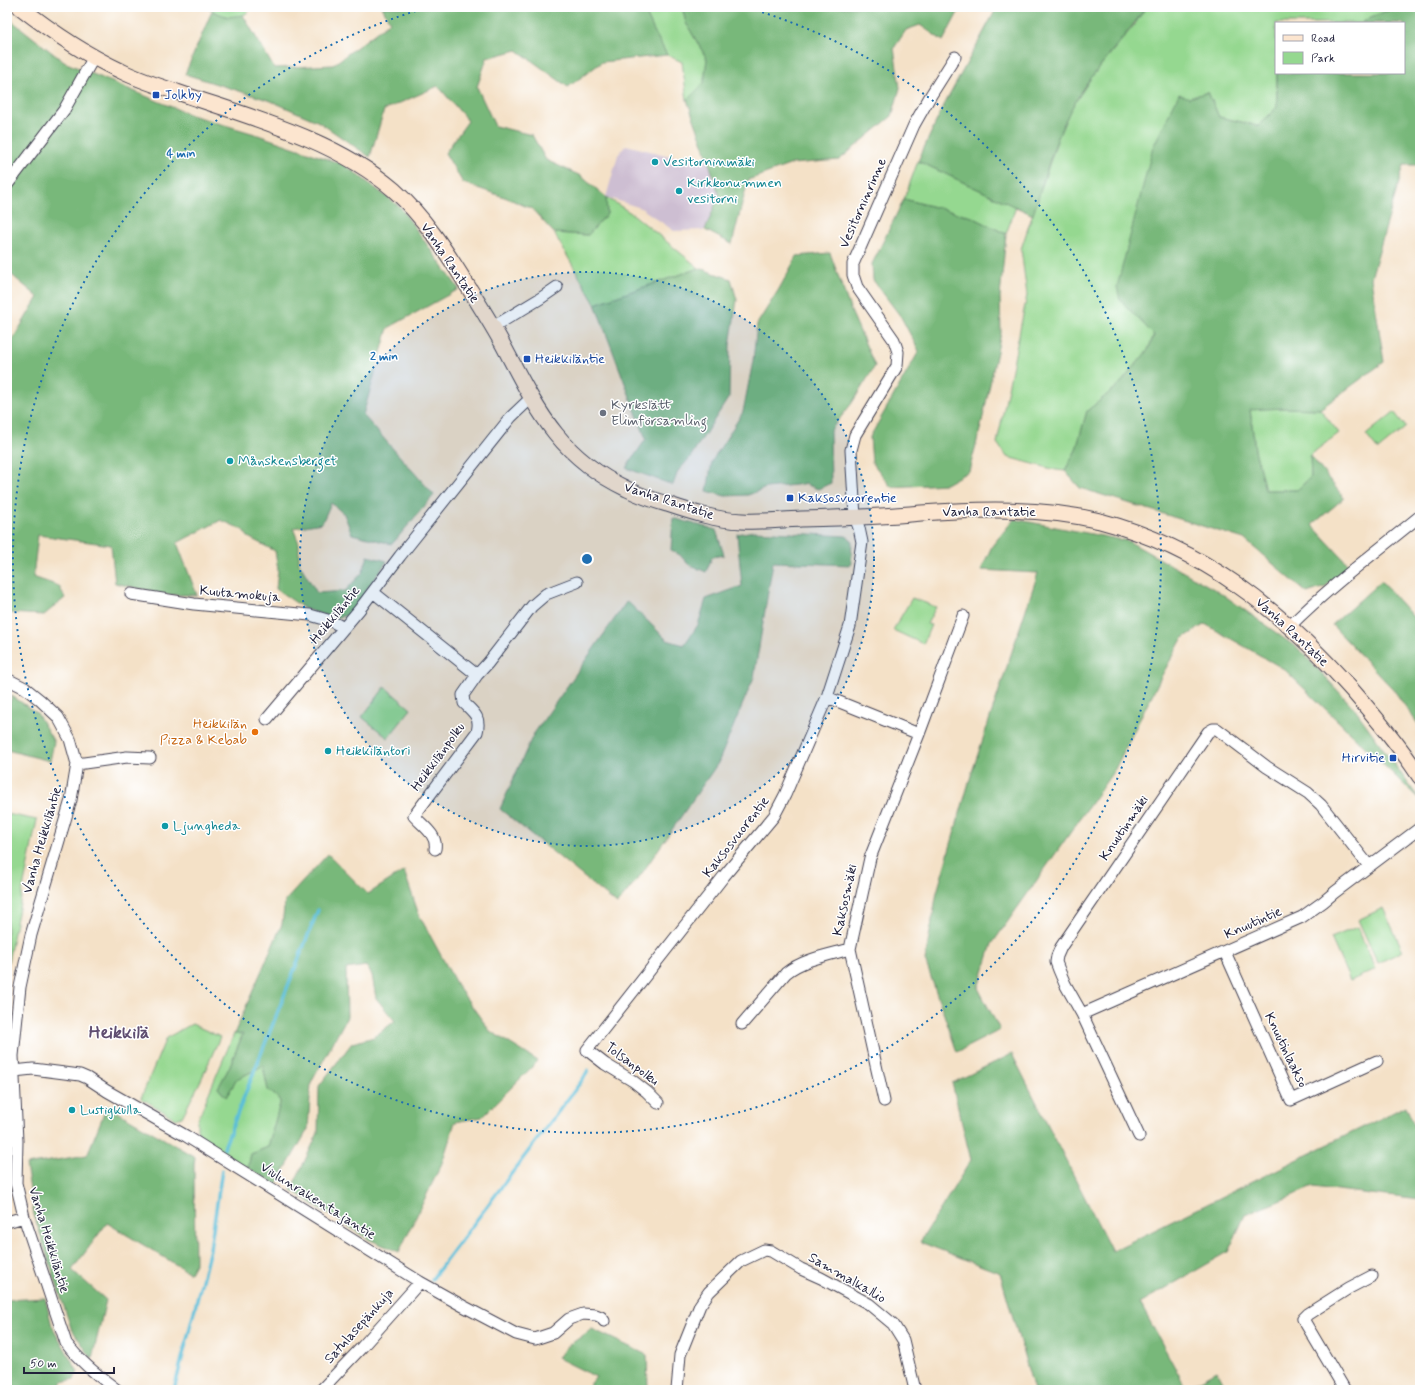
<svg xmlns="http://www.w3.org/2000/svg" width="1427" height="1397" font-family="Mynerve,sans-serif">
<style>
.industrial{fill:#cdbed2}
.green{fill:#95d890;stroke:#5c7d66}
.forest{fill:#78b87a;stroke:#4d6d5a}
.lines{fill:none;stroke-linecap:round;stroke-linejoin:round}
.stream{stroke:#5abed9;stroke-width:3.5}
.minor-casing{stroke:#423f50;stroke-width:13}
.secondary-casing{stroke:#423f50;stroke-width:17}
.minor{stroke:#fff;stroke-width:11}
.secondary{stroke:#fce5cf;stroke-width:15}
.ring{fill:none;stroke:#1f6fb2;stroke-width:2;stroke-dasharray:2 4}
.transit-dot{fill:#1a4fb4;stroke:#fff;stroke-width:1.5}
.culture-dot{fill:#0f9aa8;stroke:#fff;stroke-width:1.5}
.worship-dot{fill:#6b7280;stroke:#fff;stroke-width:1.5}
.food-dot{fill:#e8710a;stroke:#fff;stroke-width:1.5}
.labels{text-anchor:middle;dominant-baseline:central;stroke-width:3;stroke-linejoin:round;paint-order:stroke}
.transit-label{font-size:14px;fill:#164399;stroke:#fff;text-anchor:start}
.culture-label{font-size:14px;fill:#0d838f;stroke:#fff;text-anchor:start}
.street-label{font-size:14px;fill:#22223b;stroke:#fff}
.worship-label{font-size:14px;fill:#5b616d;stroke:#fff;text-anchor:start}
.food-label{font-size:14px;fill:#c56008;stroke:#fff;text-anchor:end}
.district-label{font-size:18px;font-weight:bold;fill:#604e71;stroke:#fff}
.centre{fill:#1f6fb2;stroke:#fff;stroke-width:2}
.ring-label{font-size:12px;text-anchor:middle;font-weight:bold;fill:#1f6fb2;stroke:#fff;stroke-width:3;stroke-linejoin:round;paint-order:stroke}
</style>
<rect width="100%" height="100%" fill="#fff"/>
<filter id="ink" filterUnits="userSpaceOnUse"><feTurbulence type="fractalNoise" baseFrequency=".025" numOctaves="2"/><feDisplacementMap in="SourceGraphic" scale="8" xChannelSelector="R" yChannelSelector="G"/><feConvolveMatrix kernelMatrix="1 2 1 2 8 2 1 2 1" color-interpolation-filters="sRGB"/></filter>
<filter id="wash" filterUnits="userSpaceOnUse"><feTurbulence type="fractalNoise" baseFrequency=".012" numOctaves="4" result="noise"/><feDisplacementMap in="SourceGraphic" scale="16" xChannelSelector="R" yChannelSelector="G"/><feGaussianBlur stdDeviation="0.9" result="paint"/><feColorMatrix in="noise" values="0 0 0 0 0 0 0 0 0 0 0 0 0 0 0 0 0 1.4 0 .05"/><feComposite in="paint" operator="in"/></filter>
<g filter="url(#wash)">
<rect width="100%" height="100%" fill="#f4e1c7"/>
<!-- industrial -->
<path class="industrial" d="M 626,145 L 678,158 L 708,160 L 719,195 L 705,230 L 674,231 L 641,208 L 606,197 L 618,155 Z"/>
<!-- green -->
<path class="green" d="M 208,7 L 254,7 C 250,9 247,14 243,15 C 232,20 217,15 208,7 Z
M 643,7 L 682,7 L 686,23 L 707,59 L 704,83 L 687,100 L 682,62 L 667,55 L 654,31 Z
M 1146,7 L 1397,7 L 1371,17 L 1362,23 L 1276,23 L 1277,107 L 1259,126 L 1219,117 L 1208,92 L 1189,98 L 1120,300 L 1154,334 L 1148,350 L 1119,385 L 1087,411 L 1076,450 L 1065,471 L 1056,470 L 1007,457 L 997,443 L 1027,295 L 1021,249 L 1058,138 L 1070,110 L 1093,75 L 1135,24 Z
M 918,161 L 1016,207 L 1006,234 L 972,217 L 904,199 Z
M 606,197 L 634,215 L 699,268 L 595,304 L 554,233 L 588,235 L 607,214 Z
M 1283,408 L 1320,409 L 1339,433 L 1310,455 L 1311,477 L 1297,490 L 1265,490 L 1255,450 L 1250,409 Z
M 1394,412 L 1406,427 L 1378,450 L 1366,435 Z
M 912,598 L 936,607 L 927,624 L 931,625 L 923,644 L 893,630 Z
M 385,687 L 411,709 L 388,738 L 362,717 Z
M 7,814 L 37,820 L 7,967 Z
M 1383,908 L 1403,951 L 1378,963 L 1358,920 Z
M 1357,927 L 1376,969 L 1350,981 L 1331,938 Z
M 192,1024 L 220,1037 L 201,1080 L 182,1117 L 176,1119 L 141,1098 L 166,1038 Z
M 243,1033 L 229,1068 L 218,1088 L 226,1097 L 237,1079 L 263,1066 L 268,1090 L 281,1100 L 268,1147 L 251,1154 L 248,1168 L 205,1143 L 197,1130 L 197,1121 L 234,1034 Z"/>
<!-- forest -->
<path class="forest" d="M 382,7 L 643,7 L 654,31 L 667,55 L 602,62 L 568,87 L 517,50 L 487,58 L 477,87 L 495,126 L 532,135 L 546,160 L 581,176 L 606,197 L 607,214 L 588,235 L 554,233 L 532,209 L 507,198 L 463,183 L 445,153 L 468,121 L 438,86 L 384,110 L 370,157 L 319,122 L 271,101 L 185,74 L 212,11 L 228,17 L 243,15 L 274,68 L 333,65 L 390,22 Z
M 682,7 L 961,7 L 943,41 L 920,25 L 906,30 L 894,48 L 900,88 L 892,116 L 839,160 L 792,164 L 748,180 L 732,244 L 705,230 L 719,195 L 705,149 L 687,100 L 704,83 L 707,59 L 686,23 Z
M 996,7 L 1146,7 C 1122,42 1090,73 1070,111 C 1053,143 1044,180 1033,215 L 918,161 L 942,109 L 994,13 Z
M 1397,7 L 1420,7 L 1420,165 L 1404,165 L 1371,278 L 1384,362 L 1320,409 L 1283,408 L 1250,410 L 1255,450 L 1265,490 L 1297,490 L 1311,477 L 1310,455 L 1344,498 L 1312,525 L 1349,565 L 1325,587 L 1307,593 L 1244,539 L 1080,488 L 1065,471 L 1076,450 L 1087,411 L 1119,385 L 1148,350 L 1154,335 L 1120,300 L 1117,287 L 1153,147 L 1179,94 L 1189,98 L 1208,92 L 1219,117 L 1259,126 L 1277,107 L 1277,73 L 1404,73 L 1404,23 L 1362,23 L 1371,17 Z
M 7,17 L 64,62 L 191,115 L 255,134 L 345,165 L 400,207 L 459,289 L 388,328 L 363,415 L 434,495 L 392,544 L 352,534 L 344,514 L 331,503 L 322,523 L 293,528 L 299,543 L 299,563 L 317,593 L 345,591 L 362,573 L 368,556 L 387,561 L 349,615 L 334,618 L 305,609 L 276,589 L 278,570 L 275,551 L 248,537 L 243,530 L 221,520 L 177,543 L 197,595 L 167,595 L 115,583 L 111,545 L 38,535 L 33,577 L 59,586 L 65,598 L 44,615 L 7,613 L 7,475 L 9,448 L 7,447 L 7,349 L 38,297 L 7,271 Z
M 904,199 L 972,217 L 1006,234 L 1000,297 L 1001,333 L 981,426 L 969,471 L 946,484 L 891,487 L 872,462 L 870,437 L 919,351 L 901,317 L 873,280 L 872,264 Z
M 830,253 L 851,311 L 875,366 L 852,403 L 830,431 L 831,483 L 818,489 L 805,484 L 766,488 L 748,495 L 725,496 L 707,491 L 712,461 L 743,412 L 753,361 L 757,324 L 779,289 L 797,256 Z
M 699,268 L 731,279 L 737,300 L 730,345 L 729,397 L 689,459 L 678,471 L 673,485 L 626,468 L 646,439 L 595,304 Z
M 673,518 L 716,530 L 724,555 L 712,557 L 706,572 L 688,564 L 680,555 L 671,550 Z
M 1014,519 L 1128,541 L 1221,593 L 1300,650 L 1354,708 L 1420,800 L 1284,669 L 1205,624 L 1182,639 L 1161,677 L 1115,769 L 992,944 L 978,988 L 1000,1030 L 957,1052 L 925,960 L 937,892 L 972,772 L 1038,573 L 981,570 L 992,546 Z
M 754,531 L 846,536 L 852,540 L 851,565 L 773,562 L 754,677 L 718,763 L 640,876 L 617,904 L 500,809 L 533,735 L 627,601 L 667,640 L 684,645 L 698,625 L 706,599 L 742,586 L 737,534 Z
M 1381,581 L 1415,619 L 1420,620 L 1420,727 L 1393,689 L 1332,625 Z
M 12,696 L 37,713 L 54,742 L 50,761 L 7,750 L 7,712 Z
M 328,854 L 368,894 L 404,871 L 419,915 L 458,987 L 490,1031 L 538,1061 L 482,1117 L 455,1122 L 442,1163 L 399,1252 L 368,1239 L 291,1190 L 318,1133 L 319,1086 L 352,1043 L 374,1037 L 395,1021 L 376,998 L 372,975 L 366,966 L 346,969 L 347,1017 L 311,1083 L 308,1129 L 276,1185 L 248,1168 L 251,1154 L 268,1147 L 281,1100 L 268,1090 L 263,1066 L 237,1079 L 226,1097 L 218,1088 L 229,1068 L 243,1034 L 234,1034 L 282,924 L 285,901 Z
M 1012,1054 L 1112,1251 L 1406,1106 L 1420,1139 L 1420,1200 L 1313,1187 L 1245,1215 L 1228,1252 L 1140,1303 L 1186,1388 L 1217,1371 L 1227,1390 L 1034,1390 L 1000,1273 L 920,1242 L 971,1160 L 952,1083 Z
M 107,1106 L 195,1157 L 194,1165 L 195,1264 L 190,1273 L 107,1223 L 72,1270 L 106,1300 L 92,1359 L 71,1328 L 34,1215 L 26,1165 L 87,1155 Z
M 45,1298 L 52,1326 L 78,1372 L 74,1379 L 61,1382 L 59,1390 L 7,1390 L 7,1300 Z
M 592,1329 L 647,1355 L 648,1390 L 586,1390 L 596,1377 L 558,1358 L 565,1348 Z"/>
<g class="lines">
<!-- stream -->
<path class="stream" d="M 224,1149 L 225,1145 L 318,910
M 432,1279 L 583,1079 L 588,1070
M 174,1390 L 210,1249 L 222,1170"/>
</g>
</g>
<g filter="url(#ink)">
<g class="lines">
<!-- minor casing -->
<g class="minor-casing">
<path id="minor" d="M 7,185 L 64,110 L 94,57
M 493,327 L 541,298 L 557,287
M 373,592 L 477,675 L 463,695 L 464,703 C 474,713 481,717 477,732 L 414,816 C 422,825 438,835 435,849
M 131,594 L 194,604 L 310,615 L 331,621 L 344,628
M 1290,626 C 1330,586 1376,552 1420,516
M 477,675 L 488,663 L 532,606 L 546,594 L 577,582
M 7,679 L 25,688 L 40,700 L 58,717 L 70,739 L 77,764 L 71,800 L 31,935 L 20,987 L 13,1056 L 17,1141 L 16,1183 L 24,1217 L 66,1343 C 80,1362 99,1376 117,1390
M 827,697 L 919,734
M 267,719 L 359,610 L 400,556 L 511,417 L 531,398
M 77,764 L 127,757 L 150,758
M 1225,952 L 1291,1100 L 1377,1061
M 1082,1014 L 1302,917 L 1323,902 L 1335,892 L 1420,828
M 742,1024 L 786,973 C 803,959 829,955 850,949
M 14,1071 L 33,1069 L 80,1075 L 87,1078 L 107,1091 L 186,1136 L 420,1282 L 463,1306 L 516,1334 L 535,1339 L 553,1333 L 569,1319 L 583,1314 L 596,1315 L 601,1317 L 604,1321
M 884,1101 L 850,949 L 870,858 L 919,734 L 963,616
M 658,1103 L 647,1092 L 633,1081 L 605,1064 L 587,1050 L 724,876 L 774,816 L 785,795 L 827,697 L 850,626 L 862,542 L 859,528 L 855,517 L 851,450 L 855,435 L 897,366 L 898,352 L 894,340 L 857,287 L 853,275 L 853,264 L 914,125 L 931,95 L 955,57
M 1139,1136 L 1082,1014 L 1065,984 L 1059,970 L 1056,962 L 1057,956 L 1061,947 L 1208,732 L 1213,729 L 1217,729 L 1267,767 L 1308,793 L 1321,805 L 1369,866
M 7,1222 L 24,1217
M 321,1390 L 362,1347 L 420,1282
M 677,1390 L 680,1355 L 700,1305 L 709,1292 L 741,1261 L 764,1250 L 771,1251 L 801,1269 L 821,1278 L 869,1304 L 893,1324 L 903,1340 L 915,1390
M 1345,1390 L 1303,1319 L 1308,1314 L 1349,1288 L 1372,1276"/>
</g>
<!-- secondary casing -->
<g class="secondary-casing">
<path id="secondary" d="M 20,7 C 52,32 84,54 121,71 C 139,80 158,86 177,92 C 249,117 335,139 394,190 C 424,217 446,251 467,285 C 479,304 491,323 502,343 C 536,407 557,456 627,489 C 639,495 653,500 667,504 C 691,512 716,520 742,521 C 761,522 782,520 801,519 C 841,518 881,517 921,513 C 979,509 1042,507 1100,521 C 1204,548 1282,611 1352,690 C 1376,718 1400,746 1420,777"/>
</g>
<!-- minor -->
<use href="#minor" class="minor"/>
<!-- secondary -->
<use href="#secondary" class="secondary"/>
</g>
</g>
<!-- distance rings -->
<circle cx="587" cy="559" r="287" fill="#1f6fb2" fill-opacity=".12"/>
<g class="ring">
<circle cx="587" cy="559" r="287"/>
<path d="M745 7A574 574 0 1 1 429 7"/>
</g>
<!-- markers -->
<g class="transit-dot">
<rect x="152" y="91" width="8" height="8" rx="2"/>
<rect x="523" y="355" width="8" height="8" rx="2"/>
<rect x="786" y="494" width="8" height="8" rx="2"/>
<rect x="1389" y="754" width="8" height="8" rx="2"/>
</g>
<g class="culture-dot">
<circle cx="655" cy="162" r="4"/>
<circle cx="679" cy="191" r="4"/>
<circle cx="230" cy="461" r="4"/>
<circle cx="328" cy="751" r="4"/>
<circle cx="165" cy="826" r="4"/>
<circle cx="72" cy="1110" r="4"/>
</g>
<circle class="worship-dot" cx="603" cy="413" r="4"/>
<circle class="food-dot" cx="255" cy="732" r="4"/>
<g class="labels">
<!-- transit labels -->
<g class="transit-label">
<text x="164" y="95">Jolkby</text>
<text x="535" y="359">Heikkiläntie</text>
<text x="798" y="498">Kaksosvuorentie</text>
<text x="1385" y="758" text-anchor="end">Hirvitie</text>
</g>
<!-- culture labels -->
<g class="culture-label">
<text x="663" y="162">Vesitorninmäki</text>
<text x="687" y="183">Kirkkonummen<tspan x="687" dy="16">vesitorni</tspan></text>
<text x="238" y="461">Månskensberget</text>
<text x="336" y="751">Heikkiläntori</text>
<text x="173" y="826">Ljungheda</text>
<text x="80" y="1110">Lustigkulla</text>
</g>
<!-- street labels -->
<g class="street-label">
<text transform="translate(863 203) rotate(-66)">Vesitorninrinne</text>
<text transform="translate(450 263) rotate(56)">Vanha Rantatie</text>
<text transform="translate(669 501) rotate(18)">Vanha Rantatie</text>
<text x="989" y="512">Vanha Rantatie</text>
<text transform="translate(240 594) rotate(5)">Kuutamokuja</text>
<text transform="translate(335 615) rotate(-51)">Heikkiläntie</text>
<text transform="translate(1292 632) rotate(43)">Vanha Rantatie</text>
<text transform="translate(438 757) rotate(-54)">Heikkilänpolku</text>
<text transform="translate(1124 828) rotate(-56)">Knuutinmäki</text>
<text transform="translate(736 837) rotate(-52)">Kaksosvuorentie</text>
<text transform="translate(42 840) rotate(-74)">Vanha Heikkiläntie</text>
<text transform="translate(845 900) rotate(-78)">Kaksosmäki</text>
<text transform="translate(1253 923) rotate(-24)">Knuutintie</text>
<text transform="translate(1286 1050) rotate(64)">Knuutinlaakso</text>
<text transform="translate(632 1064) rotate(36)">Tolsanpolku</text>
<text transform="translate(318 1201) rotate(32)">Viulunrakentajantie</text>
<text transform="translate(49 1240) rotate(73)">Vanha Heikkiläntie</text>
<text transform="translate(847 1278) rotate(30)">Sammalkallio</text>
<text transform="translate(359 1326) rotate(-48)">Satulasepänkuja</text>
</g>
<!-- worship labels -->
<g class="worship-label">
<text x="611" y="405">Kyrkslätt<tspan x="611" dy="16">Elimförsamling</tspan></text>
</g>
<!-- food labels -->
<g class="food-label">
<text x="247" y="724">Heikkilän<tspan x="247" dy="16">Pizza &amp; Kebab</tspan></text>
</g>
<!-- district labels -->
<g class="district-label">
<text x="119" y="1033">Heikkilä</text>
</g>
</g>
<circle cx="587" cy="559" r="6" class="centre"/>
<g class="ring-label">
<text x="181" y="157">4 min</text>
<text x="384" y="360">2 min</text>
</g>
<!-- margin -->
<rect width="1427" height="1397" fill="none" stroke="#fff" stroke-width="24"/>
<!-- legend -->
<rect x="1275" y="22" width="130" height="52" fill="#ffffff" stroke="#a7a7b1"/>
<rect x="1283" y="35" width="20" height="6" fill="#fce5cf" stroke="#a7a7b1"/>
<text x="1311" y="42" font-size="12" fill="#22223b">Road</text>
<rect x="1283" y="52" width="20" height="12" fill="#95d890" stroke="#a7a7b1"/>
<text x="1311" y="62" font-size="12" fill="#22223b">Park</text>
<!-- scale -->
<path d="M24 1367v6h90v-6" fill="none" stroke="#22223b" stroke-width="2"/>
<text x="30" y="1367" font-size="12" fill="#22223b" stroke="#ffffff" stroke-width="3" paint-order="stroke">50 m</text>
</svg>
